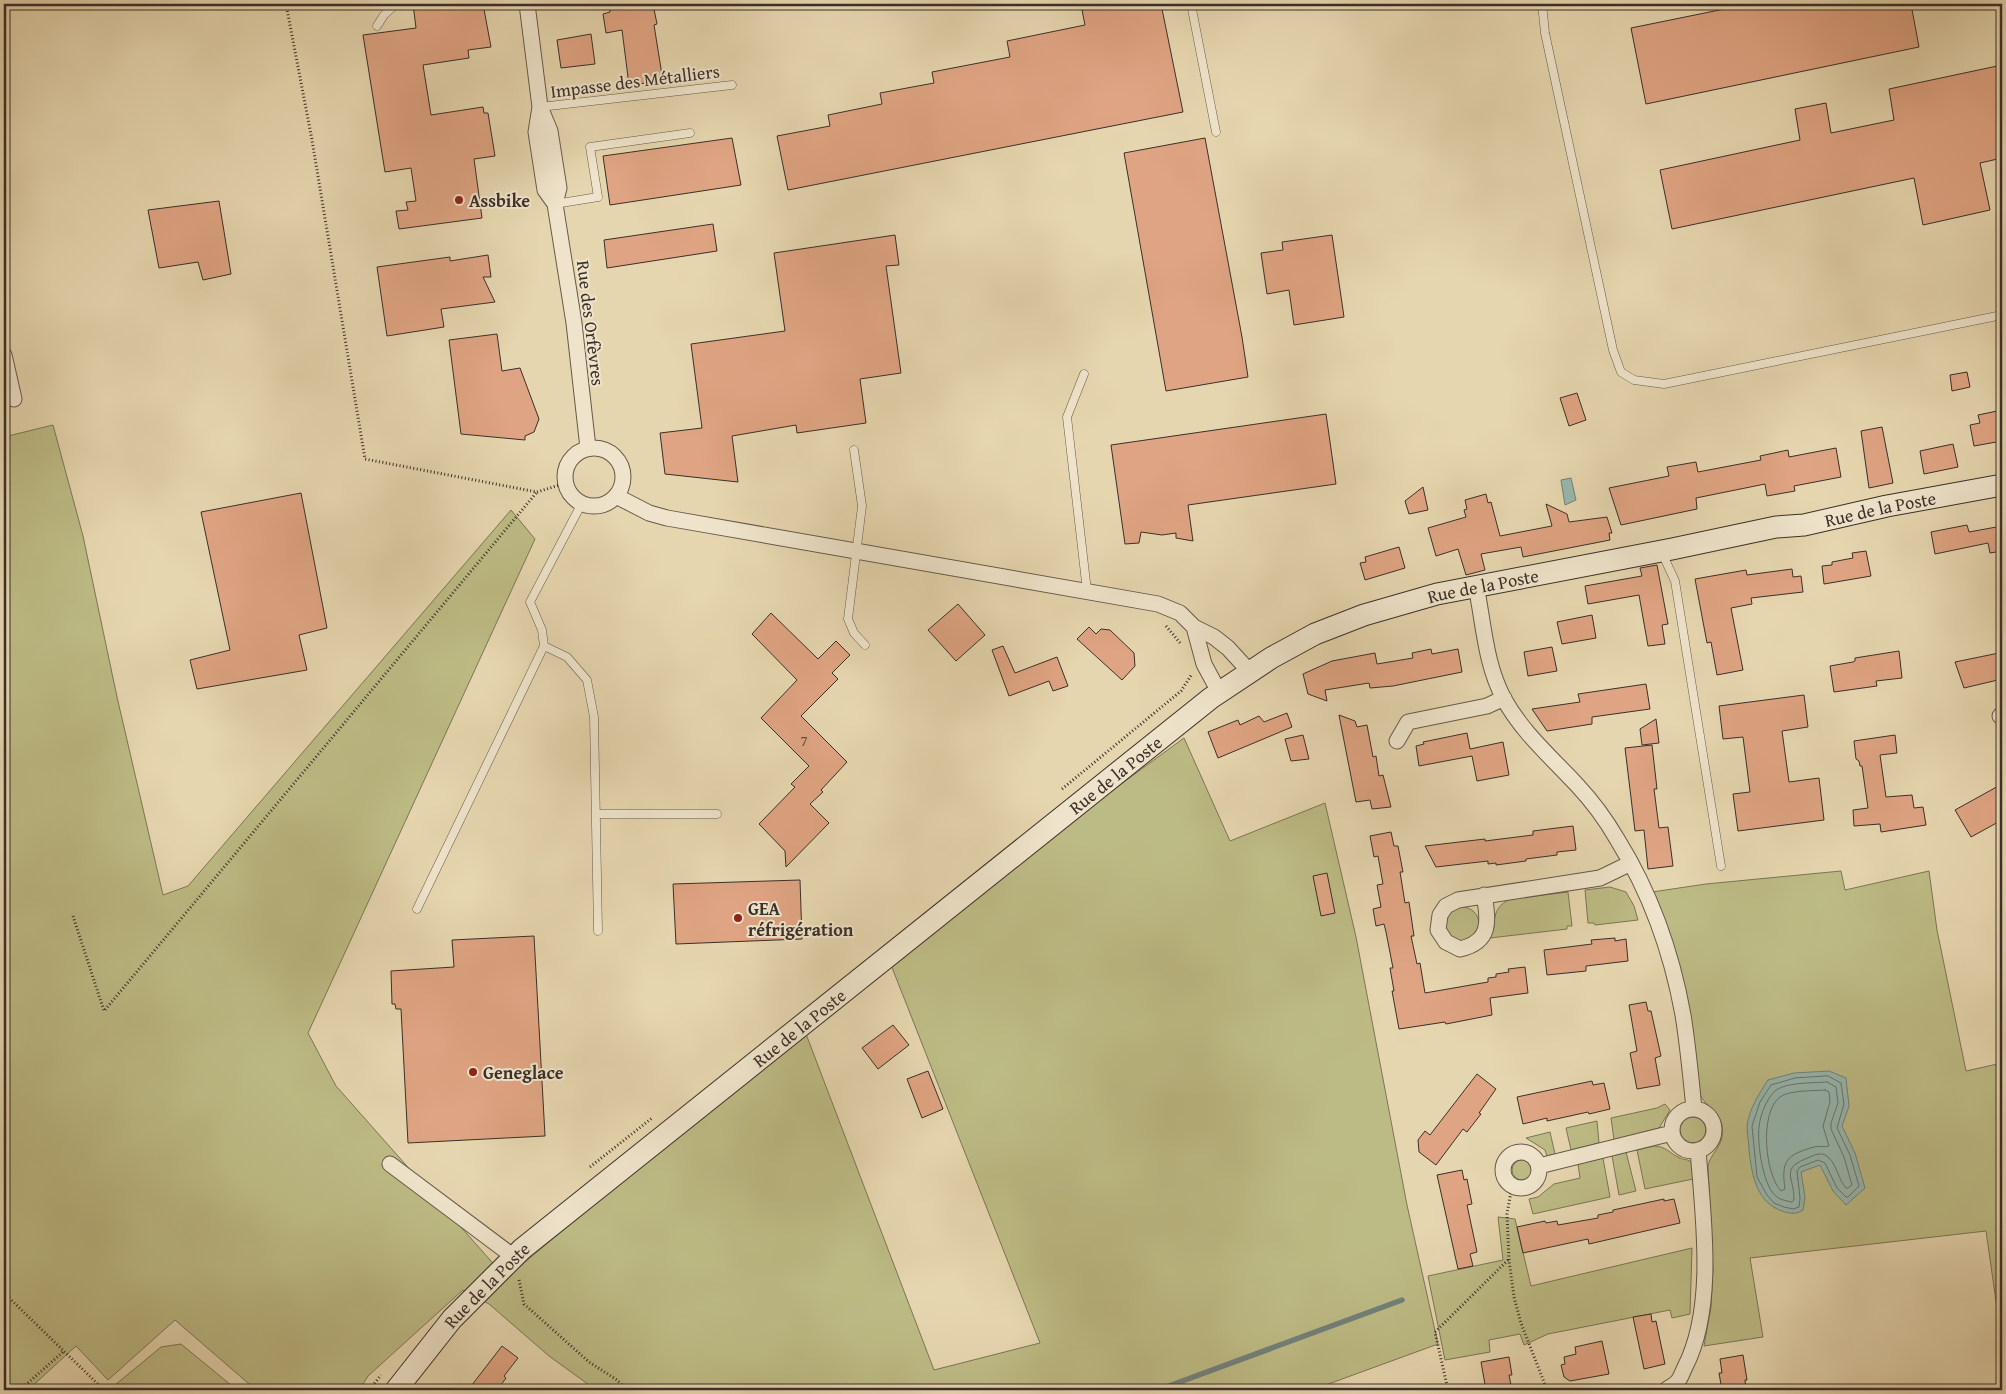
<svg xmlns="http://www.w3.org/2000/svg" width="2006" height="1394" font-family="'Gentium Book Plus',serif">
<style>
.green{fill:#bdbb85;stroke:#7c7557}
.water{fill:#97b8b0;stroke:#72817a}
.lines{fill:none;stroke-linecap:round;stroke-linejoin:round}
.shore{stroke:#69746c;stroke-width:1}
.stream{stroke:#72817a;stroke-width:5.5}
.building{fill:#dfa483;stroke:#3b2f29}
.lane-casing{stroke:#66594a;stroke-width:9}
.street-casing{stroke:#66594a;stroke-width:17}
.secondary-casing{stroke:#3b2f29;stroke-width:23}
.path{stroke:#3b2f29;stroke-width:3;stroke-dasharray:1 2.5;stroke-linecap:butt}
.lane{stroke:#efe4cb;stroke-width:8}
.street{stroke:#efe4cb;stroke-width:15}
.secondary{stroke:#efe4cb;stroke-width:21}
.poi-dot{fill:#8f2418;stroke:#efe4cb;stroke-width:2}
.labels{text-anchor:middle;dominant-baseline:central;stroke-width:4;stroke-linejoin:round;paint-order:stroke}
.number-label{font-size:15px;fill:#644c40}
.street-label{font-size:18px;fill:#3b2f29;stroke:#efe4cb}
.poi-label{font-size:18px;font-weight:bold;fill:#3b2f29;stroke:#efe4cb;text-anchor:start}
</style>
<rect width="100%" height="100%" fill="#e6d6af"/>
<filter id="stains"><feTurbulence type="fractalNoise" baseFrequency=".004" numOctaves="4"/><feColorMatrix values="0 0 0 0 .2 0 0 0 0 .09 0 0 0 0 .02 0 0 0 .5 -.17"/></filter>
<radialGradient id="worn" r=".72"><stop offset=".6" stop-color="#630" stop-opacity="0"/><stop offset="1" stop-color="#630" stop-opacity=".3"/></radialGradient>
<!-- green -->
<path class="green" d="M 53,425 L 83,536 L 117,697 L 163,895 L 188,886 L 511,510 L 535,539 L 308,1033 L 336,1086 L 506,1278 L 630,1174 L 806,1034 L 934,1370 L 1040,1343 L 891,965 L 1035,847 L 1184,738 L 1230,841 L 1325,803 L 1356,937 L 1407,1205 L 1438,1344 L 1312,1390 L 596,1390 L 549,1356 L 489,1304 L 463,1290 L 368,1376 L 359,1390 L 256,1390 L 175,1320 L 108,1380 L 76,1346 L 28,1390 L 4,1390 L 4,437 Z
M 1841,871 L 1845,890 L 1929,871 L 1937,930 L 1966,1071 L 2002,1063 L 2002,1343 L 1986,1231 L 1750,1258 L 1763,1337 L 1704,1346 L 1711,1307 L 1713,1268 L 1708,1166 C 1710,1155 1720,1148 1722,1137 C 1726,1111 1705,1110 1699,1092 L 1652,892 L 1706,884 Z
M 1610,887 L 1626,892 L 1634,906 L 1638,920 L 1595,925 L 1594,923 L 1588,923 L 1585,890 Z
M 1568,892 L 1572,926 L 1567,926 L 1567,929 L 1490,938 C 1498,921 1489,910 1510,899 Z
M1445 924a17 17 0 1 1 34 0a17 17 0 1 1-34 0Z
M 1665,1104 L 1670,1110 L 1659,1128 L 1614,1140 L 1611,1118 L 1657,1108 Z
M1680 1130a13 13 0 1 1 26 0a13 13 0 1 1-26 0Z
M 1597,1121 L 1599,1143 L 1571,1150 L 1566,1128 Z
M 1550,1132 L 1555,1154 L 1547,1156 L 1545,1150 L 1526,1138 Z
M 1654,1146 C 1666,1146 1670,1154 1680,1158 C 1685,1160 1688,1159 1692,1163 L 1693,1179 L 1645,1189 L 1637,1150 Z
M 1626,1152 L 1636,1191 L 1619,1195 L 1612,1156 Z
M 1603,1158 L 1610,1197 L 1533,1214 L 1529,1199 L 1538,1197 L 1554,1184 L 1580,1178 L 1578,1164 Z
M1512 1170a10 10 0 1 1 20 0a10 10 0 1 1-20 0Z
M 1498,1217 L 1515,1219 L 1531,1286 L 1692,1248 L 1690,1314 L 1672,1318 L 1670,1310 L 1548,1334 L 1524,1345 L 1520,1334 L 1489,1340 L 1490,1352 L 1445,1360 L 1428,1276 L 1503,1260 Z
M 181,1344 L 237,1390 L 120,1390 L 115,1385 L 161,1347 Z"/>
<!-- water -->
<path class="water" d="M 1571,478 L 1576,500 L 1565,505 L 1561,480 Z
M 1829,1071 L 1846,1078 L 1849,1106 L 1842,1126 L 1855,1153 L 1865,1188 L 1846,1205 L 1833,1191 L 1820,1165 L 1801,1172 L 1805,1197 L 1803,1210 C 1797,1214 1792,1214 1785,1212 C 1756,1204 1752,1175 1749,1150 C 1749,1142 1747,1134 1747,1126 C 1749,1109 1759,1094 1768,1080 L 1794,1073 Z"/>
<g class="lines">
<!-- shore -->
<path class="shore" d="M 1828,1076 L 1841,1083 L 1844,1104 L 1837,1128 L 1850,1155 L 1859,1186 L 1848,1197 L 1846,1197 L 1837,1188 L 1825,1163 L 1818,1160 L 1800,1167 L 1797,1171 L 1800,1198 L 1799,1207 L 1793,1209 L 1784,1207 L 1774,1203 L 1767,1195 L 1757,1177 L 1752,1126 L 1760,1102 L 1771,1085 L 1795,1078 Z
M 1827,1082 L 1836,1087 L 1838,1103 L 1831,1123 L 1831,1129 L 1844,1157 L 1852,1185 L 1848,1188 L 1846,1188 C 1838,1179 1837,1165 1828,1157 C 1823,1152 1816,1154 1810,1157 C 1779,1169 1794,1175 1794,1200 L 1792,1202 C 1787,1201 1781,1200 1777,1197 C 1763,1188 1757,1143 1759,1127 C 1760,1116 1766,1100 1774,1092 C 1783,1082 1814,1083 1827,1082 Z
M 1825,1090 L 1829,1092 L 1830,1102 L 1823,1126 L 1829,1146 C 1825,1148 1819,1145 1814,1147 C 1786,1155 1781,1161 1785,1189 L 1781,1191 C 1765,1174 1759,1113 1780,1097 C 1789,1090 1814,1091 1825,1090 Z"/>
<!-- stream -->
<path class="stream" d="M 1158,1390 L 1402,1300"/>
</g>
<!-- building -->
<path class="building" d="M 413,4 L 483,4 L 491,47 L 468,50 L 469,58 L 423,65 L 431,115 L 483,107 L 484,113 L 488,113 L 495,156 L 474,159 L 482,218 L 399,229 L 396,211 L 408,210 L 406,202 L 416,201 L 411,168 L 385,172 L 363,35 L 416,28 Z
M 609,4 L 653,4 L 657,24 L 654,25 L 663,81 L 629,85 L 622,30 L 606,33 L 603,14 L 610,12 Z
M 1113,4 L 1161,4 L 1183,112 L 788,190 L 777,136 L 830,126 L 828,115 L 882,104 L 880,93 L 934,83 L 932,72 L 1010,57 L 1007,41 L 1085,25 L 1082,10 Z
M 1749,4 L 1911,4 L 1919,47 L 1646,104 L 1631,28 Z
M 591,34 L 595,64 L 561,68 L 557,40 Z
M 2002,65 L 2002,158 L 1980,163 L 1990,210 L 1923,225 L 1914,178 L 1672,229 L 1660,170 L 1800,140 L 1795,109 L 1826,103 L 1831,133 L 1894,120 L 1889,89 Z
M 732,138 L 741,185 L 610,205 L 603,156 Z
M 1205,138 L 1242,337 L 1248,377 L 1166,391 L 1124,153 Z
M 219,201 L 231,274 L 203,280 L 198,262 L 159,268 L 148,210 Z
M 713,224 L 717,251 L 607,268 L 604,240 Z
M 895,235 L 899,265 L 886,266 L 901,373 L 860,379 L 866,423 L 797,433 L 796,425 L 732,436 L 738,482 L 665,474 L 660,433 L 702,428 L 691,344 L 785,331 L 774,253 Z
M 1332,235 L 1344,317 L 1294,325 L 1289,290 L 1267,294 L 1261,253 L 1283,250 L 1282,242 Z
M 488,255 L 491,277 L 483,277 L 495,302 L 441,309 L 444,327 L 387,336 L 377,267 L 450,257 L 450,261 Z
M 497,334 L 502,371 L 520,368 L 539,419 L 534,432 L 525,436 L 525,440 L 461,434 L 449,340 Z
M 1967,372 L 1970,387 L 1952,391 L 1950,375 Z
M 1577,393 L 1586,420 L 1569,426 L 1560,398 Z
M 2002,410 L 2002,441 L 1974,446 L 1970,425 L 1980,423 L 1978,415 Z
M 1326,414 L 1336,484 L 1188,505 L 1193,541 L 1176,538 L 1176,533 L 1162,535 L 1141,532 L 1139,543 L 1125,544 L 1111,445 Z
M 1882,427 L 1893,483 L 1869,488 L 1861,431 Z
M 1953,444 L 1958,467 L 1924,474 L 1920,451 Z
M 1836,448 L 1841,477 L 1794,486 L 1795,491 L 1767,496 L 1765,484 L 1696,498 L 1697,509 L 1621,525 L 1609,488 L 1669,476 L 1667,467 L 1696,462 L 1698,472 L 1761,460 L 1760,456 L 1788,450 L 1789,457 Z
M 1423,487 L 1428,510 L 1409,514 L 1405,501 Z
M 301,493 L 327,628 L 299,635 L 307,670 L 197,689 L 190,660 L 230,650 L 201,512 Z
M 1486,494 L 1488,503 L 1491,502 L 1500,536 L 1552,526 L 1546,504 L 1567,514 L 1569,522 L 1607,517 L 1612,533 L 1609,533 L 1610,540 L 1523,557 L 1521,547 L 1481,554 L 1485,570 L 1466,575 L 1458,549 L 1436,556 L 1428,528 L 1466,517 L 1464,510 L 1467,509 L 1465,500 Z
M 1967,525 L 1969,532 L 2002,526 L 2002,551 L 1990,553 L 1988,543 L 1935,554 L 1931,532 Z
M 1399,547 L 1405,568 L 1365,580 L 1360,563 L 1366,562 L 1365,557 Z
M 1866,551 L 1871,576 L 1824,584 L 1822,566 L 1832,565 L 1832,562 L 1853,558 L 1852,553 Z
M 1657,565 L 1668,624 L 1662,625 L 1665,644 L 1648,646 L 1639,595 L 1588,604 L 1585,586 L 1642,576 L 1640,568 Z
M 1792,569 L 1793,577 L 1801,576 L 1803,592 L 1751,598 L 1752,604 L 1731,608 L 1743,670 L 1717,675 L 1711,642 L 1707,643 L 1695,579 L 1746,570 L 1747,575 Z
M 958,604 L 985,635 L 956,661 L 928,630 Z
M 771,613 L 818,659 L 836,641 L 850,655 L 832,673 L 838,679 L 801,716 L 847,762 L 821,790 L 823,792 L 810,804 L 829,823 L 786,867 L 785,851 L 759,824 L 795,787 L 791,784 L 809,766 L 761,718 L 797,680 L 752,634 Z
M 1592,615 L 1596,638 L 1562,644 L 1557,622 Z
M 1089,627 L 1096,634 L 1101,629 L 1110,630 L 1134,653 L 1135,666 L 1122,680 L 1077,639 Z
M 1003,646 L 1015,673 L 1057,657 L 1068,686 L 1053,691 L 1049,681 L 1009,696 L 992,650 Z
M 1552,647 L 1557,671 L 1528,676 L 1524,652 Z
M 1431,649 L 1432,654 L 1458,649 L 1462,672 L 1393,686 L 1370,688 L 1369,683 L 1325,690 L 1327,701 L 1308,694 L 1303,674 L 1332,661 L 1375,653 L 1377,664 L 1413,658 L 1412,653 Z
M 1899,651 L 1902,678 L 1876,681 L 1877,686 L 1834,692 L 1830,666 L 1853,662 L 1855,661 L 1855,658 Z
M 1999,653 L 2000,657 L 2002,657 L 2002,679 L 1964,688 L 1955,662 Z
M 1646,684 L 1650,709 L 1592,717 L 1592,724 L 1547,731 L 1532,709 L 1580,702 L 1578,694 Z
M 1804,695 L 1808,727 L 1782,731 L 1789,782 L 1819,778 L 1824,820 L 1738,831 L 1733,794 L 1750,792 L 1743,737 L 1723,739 L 1719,706 Z
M 1287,713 L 1292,727 L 1218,758 L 1208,732 L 1238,720 L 1240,725 L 1259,716 L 1264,722 Z
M 1339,715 L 1355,721 L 1357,727 L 1367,725 L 1373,757 L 1376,756 L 1379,776 L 1383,775 L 1391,807 L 1372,809 L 1370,800 L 1356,802 Z
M 1656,719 L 1659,743 L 1642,745 L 1640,729 Z
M 1467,733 L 1470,749 L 1503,742 L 1509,775 L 1477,781 L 1472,756 L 1419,766 L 1416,746 L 1424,744 L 1423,742 Z
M 1303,735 L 1309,759 L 1291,761 L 1285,739 Z
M 1895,735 L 1897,753 L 1880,755 L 1886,797 L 1912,795 L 1914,808 L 1923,807 L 1926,825 L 1881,832 L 1880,824 L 1854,826 L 1853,810 L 1868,808 L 1862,766 L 1860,766 L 1859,761 L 1856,759 L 1854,741 Z
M 1652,745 L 1657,789 L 1654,789 L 1659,828 L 1668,827 L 1673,866 L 1648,869 L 1644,830 L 1635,831 L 1625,748 Z
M 2002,784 L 2002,820 L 1971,837 L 1955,810 Z
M 1573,826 L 1576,850 L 1557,852 L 1557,855 L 1526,859 L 1526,861 L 1496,865 L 1496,863 L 1488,864 L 1488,861 L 1436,867 L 1425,846 L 1485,839 L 1485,841 L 1533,835 L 1533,831 Z
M 1391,832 L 1394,846 L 1398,846 L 1403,872 L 1400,872 L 1405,903 L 1409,902 L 1414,936 L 1411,936 L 1417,964 L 1420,963 L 1425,993 L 1488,982 L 1488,978 L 1496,977 L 1496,974 L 1509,972 L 1508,969 L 1525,967 L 1528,993 L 1490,998 L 1492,1015 L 1446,1024 L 1445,1022 L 1399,1029 L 1392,991 L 1394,991 L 1390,968 L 1393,968 L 1386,932 L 1384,924 L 1376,926 L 1373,909 L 1381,907 L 1377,885 L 1383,884 L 1378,856 L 1374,857 L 1370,836 Z
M 1327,873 L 1335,913 L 1321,916 L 1313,876 Z
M 800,880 L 802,939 L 676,944 L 673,884 Z
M 534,936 L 545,1136 L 408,1143 L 401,1009 L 396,1009 L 395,1004 L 392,1004 L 391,971 L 454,967 L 452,940 Z
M 1615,938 L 1615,941 L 1626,939 L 1628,961 L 1586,966 L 1586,971 L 1547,975 L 1544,950 L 1592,944 L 1591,940 Z
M 1646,1002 L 1648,1011 L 1651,1011 L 1661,1056 L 1655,1058 L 1660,1085 L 1637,1089 L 1630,1053 L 1637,1051 L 1629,1005 Z
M 893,1025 L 909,1045 L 878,1069 L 862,1048 Z
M 928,1071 L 943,1109 L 922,1118 L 907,1079 Z
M 1477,1074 L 1496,1089 L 1479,1113 L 1481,1114 L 1467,1132 L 1463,1129 L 1436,1165 L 1419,1152 L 1418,1140 L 1425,1131 L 1430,1135 Z
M 1592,1081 L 1593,1085 L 1604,1083 L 1610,1109 L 1589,1114 L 1588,1112 L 1547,1121 L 1547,1118 L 1523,1124 L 1517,1097 Z
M 1462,1170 L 1464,1180 L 1467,1179 L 1472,1204 L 1467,1205 L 1477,1252 L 1470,1254 L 1473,1266 L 1458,1269 L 1437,1175 Z
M 1664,1199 L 1664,1201 L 1674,1199 L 1680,1223 L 1589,1244 L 1588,1239 L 1523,1253 L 1517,1227 L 1545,1221 L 1546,1223 L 1557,1221 L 1558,1225 L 1598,1218 L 1598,1215 L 1613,1212 L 1613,1210 Z
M 1651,1314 L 1652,1322 L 1656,1321 L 1665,1364 L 1644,1369 L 1633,1317 Z
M 1602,1341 L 1609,1374 L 1570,1381 L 1564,1377 L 1561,1365 L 1565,1364 L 1564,1357 L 1576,1354 L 1575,1347 Z
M 502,1346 L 518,1358 L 504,1376 L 506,1378 L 497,1390 L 468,1390 Z
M 1743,1355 L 1747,1380 L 1745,1380 L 1746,1390 L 1722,1390 L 1719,1373 L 1722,1373 L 1720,1359 Z
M 1509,1357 L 1512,1375 L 1509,1375 L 1512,1390 L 1486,1390 L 1481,1362 Z"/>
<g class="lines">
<!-- lane casing -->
<g class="lane-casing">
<path id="lane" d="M 1191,4 L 1216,132
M 1542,4 L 1545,33 L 1613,350 L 1621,372 L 1634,380 L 1664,384 L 2002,315
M 377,26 L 384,15 L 396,4
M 540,107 L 732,85
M 555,204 L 598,197 L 590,147 L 690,133
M 1084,374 L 1067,417 L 1087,591
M 854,450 L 862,506 L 848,619 L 854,633 L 865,645
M 1662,553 L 1675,581 L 1721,866
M 544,646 L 567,657 L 587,680 L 594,717 L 598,931
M 596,814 L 717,814
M 417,909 L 544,646 L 542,630 L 530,602 L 582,503"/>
</g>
<!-- street casing -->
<g class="street-casing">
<path id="street" d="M 527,4 L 540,107 L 550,131 L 559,188 L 555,204 L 574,323 L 588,448
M 540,107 L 536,132 L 545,190 L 555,204
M 4,355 L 14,399
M565 477a29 29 0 1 1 58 0a29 29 0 1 1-58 0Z
M 616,496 L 649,513 L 667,518 L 1158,604 L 1180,613 L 1194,627 L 1214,637 L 1228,648 L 1250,672
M 1476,586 C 1484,625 1485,663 1504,699 C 1522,732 1551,757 1577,785 C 1592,801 1606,820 1617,839 C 1650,892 1672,954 1683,1015 C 1688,1046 1691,1078 1694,1109
M 1194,627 L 1204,664 L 1219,692
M 2000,716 L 2002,714
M 1397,741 L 1408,722 L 1487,706 L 1504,698
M 1484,895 C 1489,921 1491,942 1460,949 L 1446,942 L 1438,930 L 1440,915 L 1446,906 L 1458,900 L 1600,878 L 1631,863
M1672 1130a21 21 0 1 1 42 0a21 21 0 1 1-42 0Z
M1503 1170a18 18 0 1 1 36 0a18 18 0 1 1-36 0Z
M 390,1164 L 514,1257
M 1539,1166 L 1672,1133
M 1666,1390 C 1670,1387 1675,1385 1678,1381 C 1681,1377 1683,1371 1685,1367 C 1716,1307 1703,1216 1698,1150"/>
</g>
<!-- secondary casing -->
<g class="secondary-casing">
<g id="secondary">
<path id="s1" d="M 396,1390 L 452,1319 L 522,1249 L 1211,698 L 1271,658 L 1315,634 L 1364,615 L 1437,594 L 1672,549 L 1776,527 L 1804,525 L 1887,506 L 2002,485"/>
</g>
</g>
<!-- path -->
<path class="path" d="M 286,4 L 312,140 L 365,459 L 537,492 L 566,483
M 1166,626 L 1181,644
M 1062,789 L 1181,691 L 1192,674
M 73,916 L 104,1011 L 537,492
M 590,1167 L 652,1118
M 1512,1186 L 1507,1214 L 1509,1260 L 1514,1297 L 1521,1323 L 1547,1390
M 519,1280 L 524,1304 L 589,1362 L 617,1380 L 627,1390
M 4,1293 L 104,1390
M 20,1390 L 64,1351
M 372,1390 L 374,1384 L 381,1375
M 1448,1390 L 1435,1332 L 1508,1260"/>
<!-- lane -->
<use href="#lane" class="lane"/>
<!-- street -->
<use href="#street" class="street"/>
<!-- secondary -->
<use href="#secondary" class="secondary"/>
</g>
<!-- markers -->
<g class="poi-dot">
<circle cx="459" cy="200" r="5"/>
<circle cx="738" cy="918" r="5"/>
<circle cx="473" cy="1072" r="5"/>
</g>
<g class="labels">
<!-- number labels -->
<g class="number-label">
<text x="804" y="740">7</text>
</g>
<!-- street labels -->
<g class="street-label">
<text transform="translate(635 81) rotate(-7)">Impasse des Métalliers</text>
<text transform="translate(591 323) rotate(83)">Rue des Orfèvres</text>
<text stroke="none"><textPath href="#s1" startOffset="1774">Rue de la Poste</textPath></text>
<text stroke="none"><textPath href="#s1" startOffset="1369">Rue de la Poste</textPath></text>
<text stroke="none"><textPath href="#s1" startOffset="949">Rue de la Poste</textPath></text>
<text stroke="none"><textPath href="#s1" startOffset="544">Rue de la Poste</textPath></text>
<text stroke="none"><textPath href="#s1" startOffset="139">Rue de la Poste</textPath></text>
</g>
<!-- poi labels -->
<g class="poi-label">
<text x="469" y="200">Assbike</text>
<text x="748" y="908">GEA<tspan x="748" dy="21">réfrigération</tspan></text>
<text x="483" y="1072">Geneglace</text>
</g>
</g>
<!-- margin -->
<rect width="2006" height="1394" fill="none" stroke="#e6d6af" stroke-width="20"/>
<rect x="5" y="5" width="1996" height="1384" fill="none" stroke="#3b2f29" stroke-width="2.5"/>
<rect x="10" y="10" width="1986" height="1374" fill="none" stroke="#3b2f29"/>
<rect width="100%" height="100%" filter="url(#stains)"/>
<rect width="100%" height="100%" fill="url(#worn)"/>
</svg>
